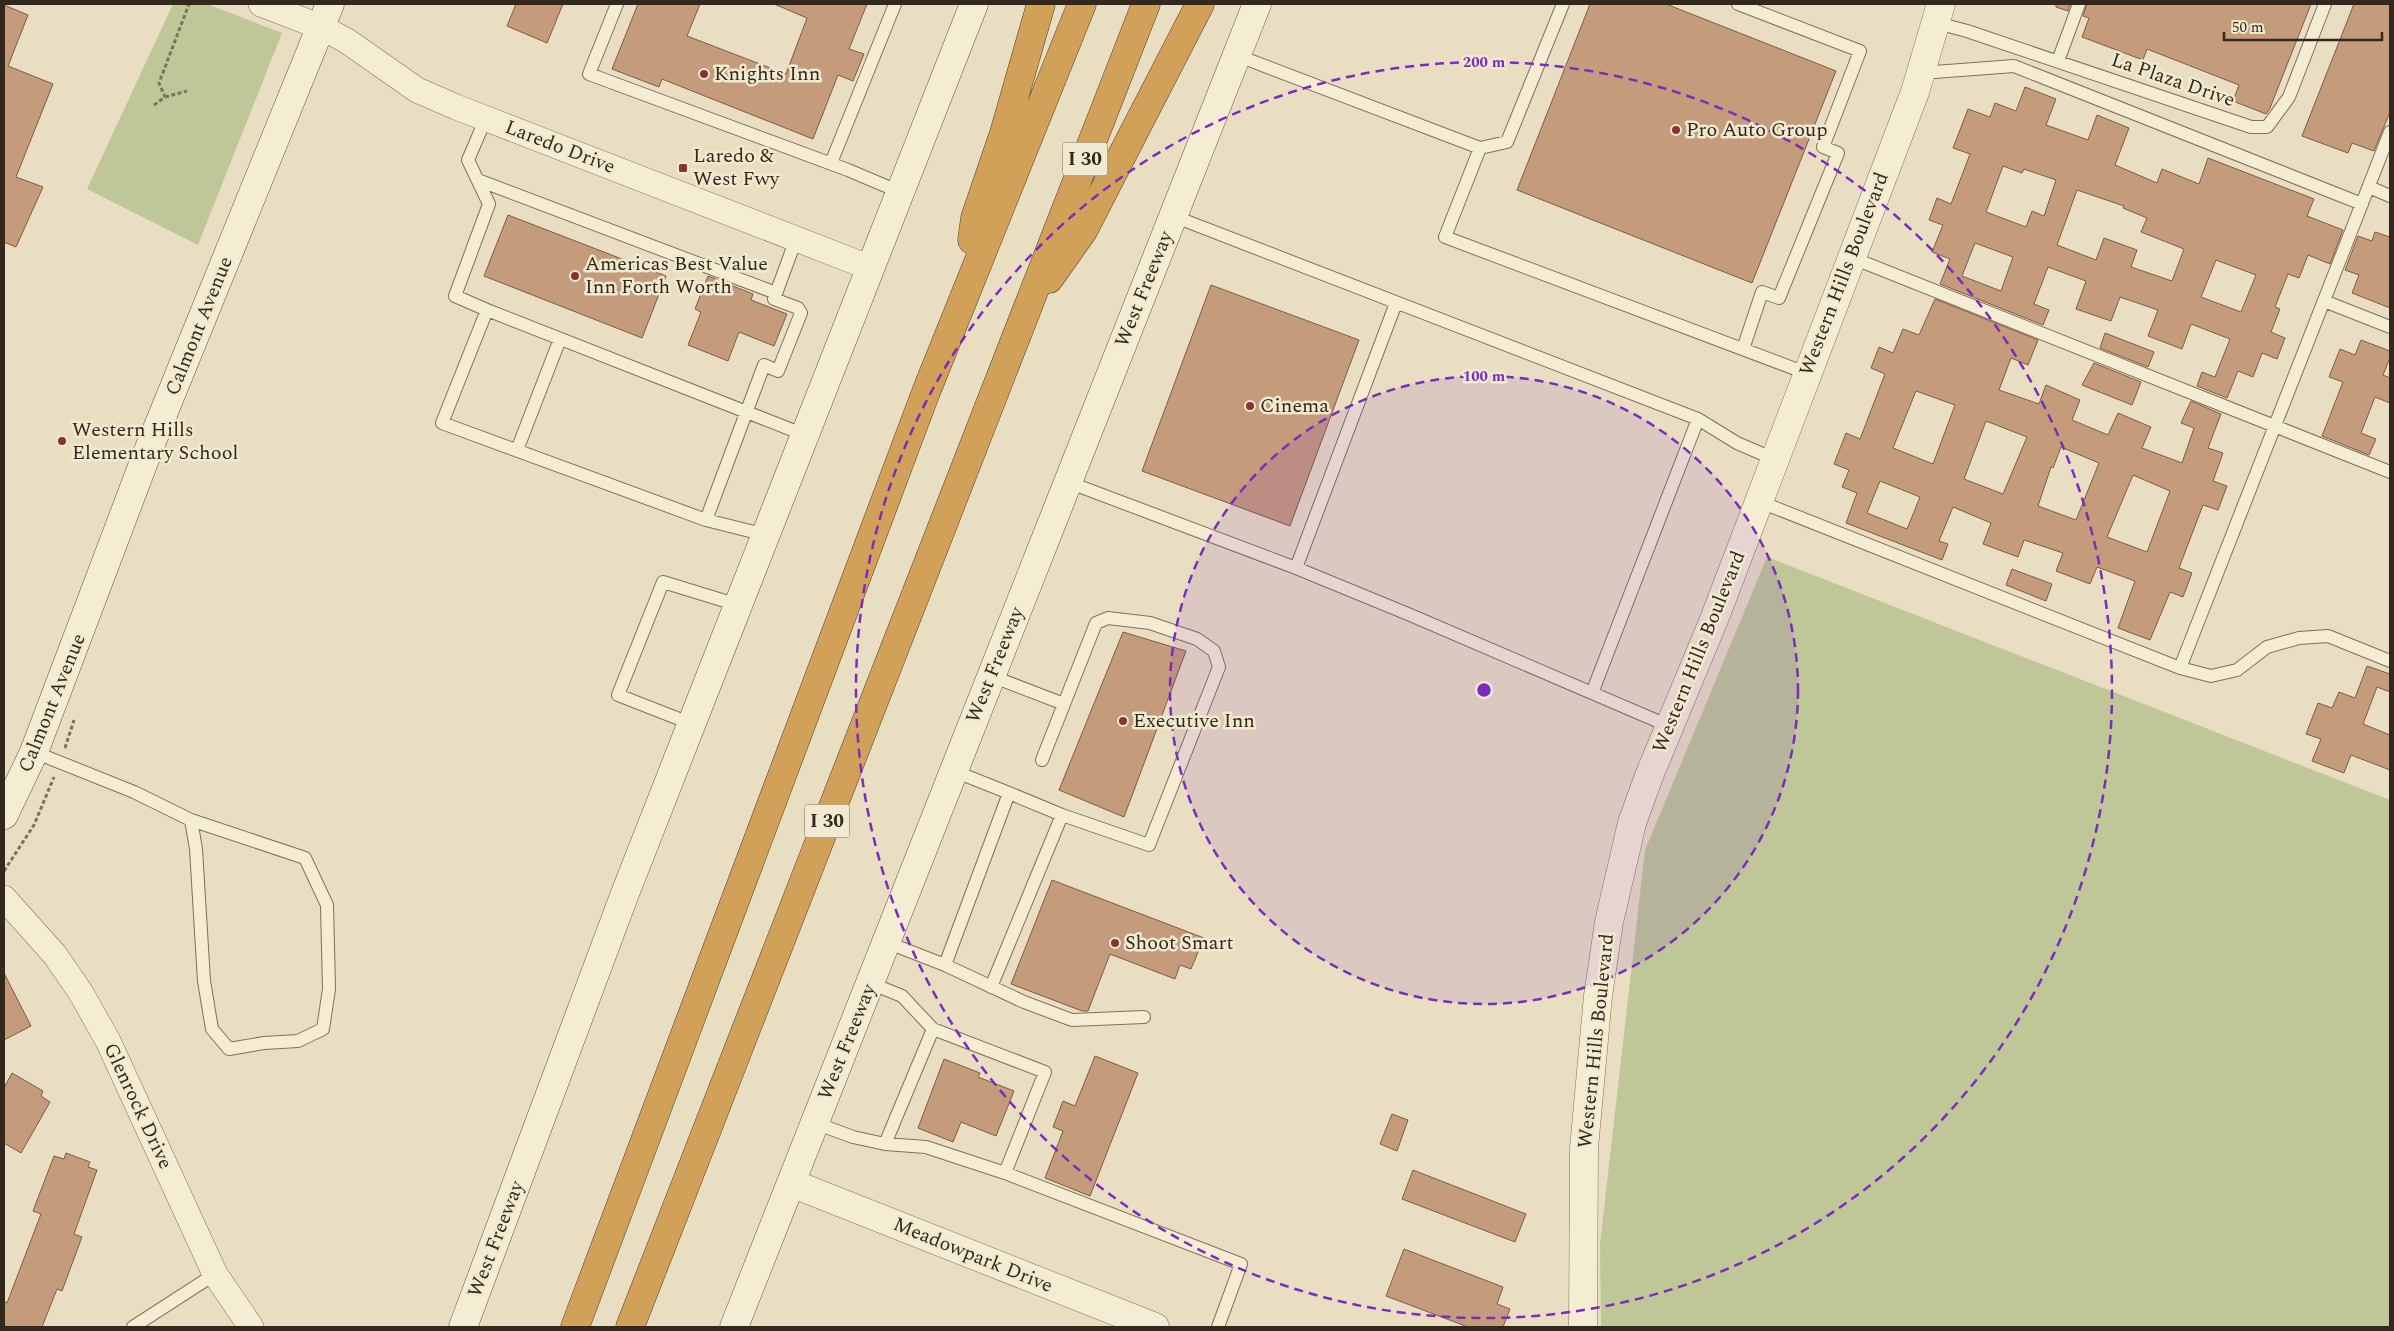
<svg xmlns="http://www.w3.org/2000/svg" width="2394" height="1331" font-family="Spectral,serif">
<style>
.green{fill:#bfc697}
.building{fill:#c49b7b;stroke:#7d5c43;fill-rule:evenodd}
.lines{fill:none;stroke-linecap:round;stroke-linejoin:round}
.service-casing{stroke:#81705b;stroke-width:14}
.minor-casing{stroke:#81705b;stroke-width:26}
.tertiary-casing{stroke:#81705b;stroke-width:29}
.secondary-casing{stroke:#62513e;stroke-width:29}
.motorway-casing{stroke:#4f3f2f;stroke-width:29}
.path{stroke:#81705b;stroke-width:3;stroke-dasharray:4 2.5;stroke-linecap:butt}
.service{stroke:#f5ecd4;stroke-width:12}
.minor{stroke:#f5ecd4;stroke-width:25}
.tertiary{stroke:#f5ecd4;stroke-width:28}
.secondary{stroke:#f5ecd4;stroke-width:28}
.motorway{stroke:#d1a059;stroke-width:28}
.ring{fill:none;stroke:#7b2cbf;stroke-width:2.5;stroke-dasharray:9 6}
.poi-dot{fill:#8a3231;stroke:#f1e9d0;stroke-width:2}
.labels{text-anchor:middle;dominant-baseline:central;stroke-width:5;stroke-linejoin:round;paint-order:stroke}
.shield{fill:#f1e9d0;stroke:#6b6253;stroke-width:1}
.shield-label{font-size:19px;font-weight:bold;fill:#32281d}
.poi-label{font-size:20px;fill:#32281d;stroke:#f1e9d0;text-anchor:start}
.street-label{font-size:20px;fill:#32281d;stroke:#f1e9d0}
.centre{fill:#7b2cbf;stroke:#f1e9d0;stroke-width:2.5}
.ring-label{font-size:15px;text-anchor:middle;font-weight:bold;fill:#7b2cbf;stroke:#f1e9d0;stroke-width:5;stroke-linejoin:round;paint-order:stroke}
</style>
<rect width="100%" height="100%" fill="#e9dec2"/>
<!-- green -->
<path class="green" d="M 173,4 L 207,4 L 282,33 L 198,245 L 87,189 Z
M 1767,557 L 2390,800 L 2390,1327 L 1601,1327 L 1600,1244 L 1645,850 Z"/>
<!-- building -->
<path class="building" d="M 516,4 L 563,4 L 547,43 L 507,26 Z
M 638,4 L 700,4 L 687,36 L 786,74 L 807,18 L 774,4 L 867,4 L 849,49 L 864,54 L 853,81 L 838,75 L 813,139 L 662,79 L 659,87 L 612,69 Z
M 1590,4 L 1666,4 L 1836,71 L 1752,283 L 1517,190 Z
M 2056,4 L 2070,4 L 2068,11 L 2056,7 Z
M 2087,4 L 2311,4 L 2270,108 L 2266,114 L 2233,101 L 2239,85 L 2147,49 L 2143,60 L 2082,37 L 2089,18 L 2083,16 Z
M 2354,4 L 2390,4 L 2390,112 L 2374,151 L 2352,143 L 2348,153 L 2302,136 Z
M 4,5 L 28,15 L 8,66 L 53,84 L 16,177 L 43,187 L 16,247 L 4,242 Z
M 2025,87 L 2056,99 L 2046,125 L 2088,140 L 2097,115 L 2129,128 L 2115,165 L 2157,183 L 2162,169 L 2199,184 L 2208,158 L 2314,199 L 2307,216 L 2343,230 L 2330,264 L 2308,255 L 2299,278 L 2288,274 L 2275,307 L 2280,309 L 2271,332 L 2285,338 L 2277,359 L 2262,353 L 2253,377 L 2238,371 L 2227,398 L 2197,386 L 2202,372 L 2215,377 L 2230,339 L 2191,324 L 2182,349 L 2148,336 L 2158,310 L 2120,297 L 2111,321 L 2076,309 L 2086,281 L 2048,267 L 2034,304 L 2049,310 L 2043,325 L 1940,284 L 1950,259 L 1932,252 L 1943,225 L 1929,220 L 1937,198 L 1951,204 L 1970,154 L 1953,148 L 1968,109 L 1990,117 L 1995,103 L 2016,111 ZM 2003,166 L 2022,173 L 2024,169 L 2056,180 L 2044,216 L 2032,211 L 2026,227 L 1986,212 ZM 2077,190 L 2124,206 L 2123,208 L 2147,218 L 2141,232 L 2184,249 L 2172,281 L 2131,267 L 2137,250 L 2104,238 L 2096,260 L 2057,245 ZM 1975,243 L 2013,257 L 2001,291 L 1962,276 ZM 2216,260 L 2256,275 L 2241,312 L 2201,297 Z
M 508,215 L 666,276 L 642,338 L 484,276 Z
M 2375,232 L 2390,237 L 2390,308 L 2352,293 L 2359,275 L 2345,270 L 2358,236 L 2372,241 Z
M 708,276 L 753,294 L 751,300 L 787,314 L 774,346 L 739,332 L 728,361 L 688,345 L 701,312 L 695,309 Z
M 1211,285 L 1359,340 L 1290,526 L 1142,471 Z
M 1935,299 L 2038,340 L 2028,365 L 2011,358 L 1999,390 L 2039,404 L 2046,385 L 2080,400 L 2072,420 L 2108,435 L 2118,413 L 2151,427 L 2142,448 L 2182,463 L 2194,428 L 2181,423 L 2191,401 L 2221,414 L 2208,448 L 2223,453 L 2213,481 L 2227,486 L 2218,510 L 2203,505 L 2179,568 L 2192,573 L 2183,597 L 2170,592 L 2150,640 L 2118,628 L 2135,581 L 2097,567 L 2090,584 L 2056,571 L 2063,553 L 2024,540 L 2018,557 L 1983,544 L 1991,523 L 1953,507 L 1939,541 L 1948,544 L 1942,560 L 1846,523 L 1857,493 L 1842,487 L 1849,470 L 1834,464 L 1846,433 L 1860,439 L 1885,374 L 1871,368 L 1879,347 L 1893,353 L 1903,329 L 1919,335 ZM 1916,391 L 1955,405 L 1933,464 L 1893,448 ZM 1986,421 L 2027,437 L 2003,494 L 1964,479 ZM 2061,447 L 2099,463 L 2076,520 L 2038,506 L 2051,467 L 2053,468 ZM 2133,475 L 2170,491 L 2147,552 L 2107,537 ZM 1880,481 L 1920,497 L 1907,529 L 1867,513 Z
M 2105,333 L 2154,352 L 2148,367 L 2100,348 Z
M 2361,340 L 2390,351 L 2390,358 L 2383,375 L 2390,378 L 2390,403 L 2375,397 L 2361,433 L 2376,439 L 2369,455 L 2322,436 L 2343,382 L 2329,377 L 2340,349 L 2355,355 Z
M 2094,363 L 2141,382 L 2132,405 L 2082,385 Z
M 2012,569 L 2052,584 L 2046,601 L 2006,585 Z
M 1123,632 L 1186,651 L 1124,817 L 1059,790 Z
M 2367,666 L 2390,674 L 2390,692 L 2377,687 L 2363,724 L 2390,735 L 2390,770 L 2351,755 L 2344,773 L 2312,761 L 2321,739 L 2306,734 L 2318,703 L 2332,708 L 2339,692 L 2355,698 Z
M 1052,880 L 1204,938 L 1191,969 L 1180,965 L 1175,979 L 1110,954 L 1088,1011 L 1082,1011 L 1011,984 Z
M 4,973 L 31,1026 L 4,1040 Z
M 1095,1056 L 1138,1073 L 1090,1196 L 1045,1178 L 1063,1131 L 1053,1127 L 1063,1101 L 1075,1106 Z
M 944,1059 L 980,1073 L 978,1077 L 1014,1091 L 996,1136 L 961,1122 L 953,1142 L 918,1128 Z
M 12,1073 L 43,1091 L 41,1096 L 50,1102 L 21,1153 L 4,1143 L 4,1088 Z
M 1392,1114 L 1408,1120 L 1397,1151 L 1380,1144 Z
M 66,1153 L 90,1162 L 88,1167 L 97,1170 L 74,1234 L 82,1237 L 62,1291 L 57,1289 L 42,1327 L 4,1327 L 4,1301 L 7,1303 L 41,1214 L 33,1211 L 54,1156 L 64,1159 Z
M 1413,1170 L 1526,1214 L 1515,1242 L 1402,1199 Z
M 1404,1249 L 1503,1287 L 1497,1304 L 1510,1309 L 1503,1327 L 1468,1327 L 1386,1296 Z"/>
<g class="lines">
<!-- service casing -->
<g class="service-casing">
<path id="service" d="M 617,4 L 589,74 L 848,170 L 900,192
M 1738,4 L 1860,51 L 1823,147 L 1838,153 L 1779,298 L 1762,292 L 1743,349
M 1937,23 L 1967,31 L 2251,127 L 2267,127 L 2289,97 L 2325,4
M 1236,55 L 1480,148 L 1445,237 L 1806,373
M 2058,61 L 2079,4
M 1921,73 L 2014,66 L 2362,204
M 486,118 L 468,160 L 489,204 L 455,296 L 487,310 L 442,423 L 706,520 L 766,535
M 1480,148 L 1507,142 L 1563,4
M 831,163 L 895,4
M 478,180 L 776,293
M 2369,187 L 2390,196
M 1173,216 L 1698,419 L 1737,443 L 1774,459
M 1850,257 L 2390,472
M 2324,301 L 2390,327
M 487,310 L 805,435
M 517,450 L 560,339
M 1068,482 L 1296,568 L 1408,614 L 1669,726
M 1758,501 L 2180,668 L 2390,132
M 706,520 L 764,365 L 778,371 L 801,313 L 798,308 L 774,299 L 796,239
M 1296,568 L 1396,303
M 2180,668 L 2211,676 L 2237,670 L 2267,647 L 2299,638 L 2328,636 L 2390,661
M 991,676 L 1064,704 L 1096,623 L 1108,618 L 1150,623 L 1197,639 L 1214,651 L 1219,667 L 1149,845 L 1062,815
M 1592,693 L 1698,419
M 692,724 L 618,695 L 663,582 L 738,605
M 34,752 L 134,792 L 191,820 L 196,849 L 204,981 L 212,1029 L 229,1049 L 264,1043 L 298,1041 L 323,1029 L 329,989 L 327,905 L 305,858 L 191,820
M 1042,760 L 1064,704
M 954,771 L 1009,793
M 886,942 L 945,965 L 1024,1002 L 1072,1020 L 1144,1017
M 945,965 L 1009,793 L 1062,815 L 991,987
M 815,1123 L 853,1137 L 885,1144 L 926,1147 L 1005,1173 L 1045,1072 L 933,1029 L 902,996 L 870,983
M 885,1144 L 933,1029
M 1005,1173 L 1241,1264 L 1218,1327
M 133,1327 L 215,1274"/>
</g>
<!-- minor casing -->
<g class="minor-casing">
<path id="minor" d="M 261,4 L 321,27 L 347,41 L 417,90 L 456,107 L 871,268
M 4,898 L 55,955 L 81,993 L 108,1041 L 215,1274 L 251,1327"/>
</g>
<!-- tertiary casing -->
<g class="tertiary-casing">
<path id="tertiary" d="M 791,1183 L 1155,1327
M 1583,1327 L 1584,1148 L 1598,996 L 1609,922 L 1632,823 L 1649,776 L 1715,617 L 1915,92 L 1941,4"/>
</g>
<!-- secondary casing -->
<g class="secondary-casing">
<path id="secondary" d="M 4,815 L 34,752 L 148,451 L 330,4
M 463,1327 L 624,896 L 974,4
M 734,1327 L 1257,4"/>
</g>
<!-- motorway casing -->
<g class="motorway-casing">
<path id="motorway" d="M 972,240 L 975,218 L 1004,133 L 1041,4
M 1049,279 L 1083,231 L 1200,4
M 575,1327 L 926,392 L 1082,4
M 630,1327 L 1146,4"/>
</g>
<!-- path -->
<path class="path" d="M 165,97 L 187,91
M 154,105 L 165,97 L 159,83 L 189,4
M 65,748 L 74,720
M 4,871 L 34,825 L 54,777"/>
<!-- service -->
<use href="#service" class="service"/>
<!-- minor -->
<use href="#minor" class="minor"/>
<!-- tertiary -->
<use href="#tertiary" class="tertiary"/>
<!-- secondary -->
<use href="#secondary" class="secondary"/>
<!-- motorway -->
<use href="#motorway" class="motorway"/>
</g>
<!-- distance rings -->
<circle cx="1484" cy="690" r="314" fill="#7b2cbf" fill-opacity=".12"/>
<g class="ring">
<circle cx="1484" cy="690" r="314"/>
<circle cx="1484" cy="690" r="628"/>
</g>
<!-- markers -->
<g class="poi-dot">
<circle cx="704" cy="74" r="5"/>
<circle cx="1676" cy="130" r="5"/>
<rect x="678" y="163" width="10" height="10" rx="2.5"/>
<circle cx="575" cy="276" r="5"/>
<circle cx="1250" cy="406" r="5"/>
<circle cx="62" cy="441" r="5"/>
<circle cx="1123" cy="721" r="5"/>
<circle cx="1115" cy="943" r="5"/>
</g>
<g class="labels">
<!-- shield labels -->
<g class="shield">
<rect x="1062.5" y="142.5" width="45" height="33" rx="4"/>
<rect x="804.5" y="804.5" width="45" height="33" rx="4"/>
</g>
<g class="shield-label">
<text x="1085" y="159">I 30</text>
<text x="827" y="821">I 30</text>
</g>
<!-- poi labels -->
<g class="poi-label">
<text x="714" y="74">Knights Inn</text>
<text x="1686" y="130">Pro Auto Group</text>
<text x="693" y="156">Laredo &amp;<tspan x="693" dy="23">West Fwy</tspan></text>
<text x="585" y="264">Americas Best Value<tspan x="585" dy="23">Inn Forth Worth</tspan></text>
<text x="1260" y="406">Cinema</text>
<text x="72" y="430">Western Hills<tspan x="72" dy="23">Elementary School</tspan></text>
<text x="1133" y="721">Executive Inn</text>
<text x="1125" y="943">Shoot Smart</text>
</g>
<!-- street labels -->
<g class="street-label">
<text transform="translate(2173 80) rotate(19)">La Plaza Drive</text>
<text transform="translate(560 147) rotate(21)">Laredo Drive</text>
<text transform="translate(1844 274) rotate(-69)">Western Hills Boulevard</text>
<text transform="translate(1144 289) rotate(-68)">West Freeway</text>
<text transform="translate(199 326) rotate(-68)">Calmont Avenue</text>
<text transform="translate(1699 652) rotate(-68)">Western Hills Boulevard</text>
<text transform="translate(995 665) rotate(-68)">West Freeway</text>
<text transform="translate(52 703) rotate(-68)">Calmont Avenue</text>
<text transform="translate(1596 1041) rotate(-84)">Western Hills Boulevard</text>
<text transform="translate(847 1042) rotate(-68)">West Freeway</text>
<text transform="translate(138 1106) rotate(65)">Glenrock Drive</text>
<text transform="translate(496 1239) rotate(-69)">West Freeway</text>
<text transform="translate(973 1255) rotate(22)">Meadowpark Drive</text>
</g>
</g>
<circle cx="1484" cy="690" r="8" class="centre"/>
<g class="ring-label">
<text x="1484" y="67">200 m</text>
<text x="1484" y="381">100 m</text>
</g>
<!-- border -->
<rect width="2394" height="1331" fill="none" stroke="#32281d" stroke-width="10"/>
<!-- scale -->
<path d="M2224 32v8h158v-8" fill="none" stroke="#32281d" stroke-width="2.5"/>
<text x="2232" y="32" font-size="15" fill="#32281d" stroke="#f1e9d0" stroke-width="4" paint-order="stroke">50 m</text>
</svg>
